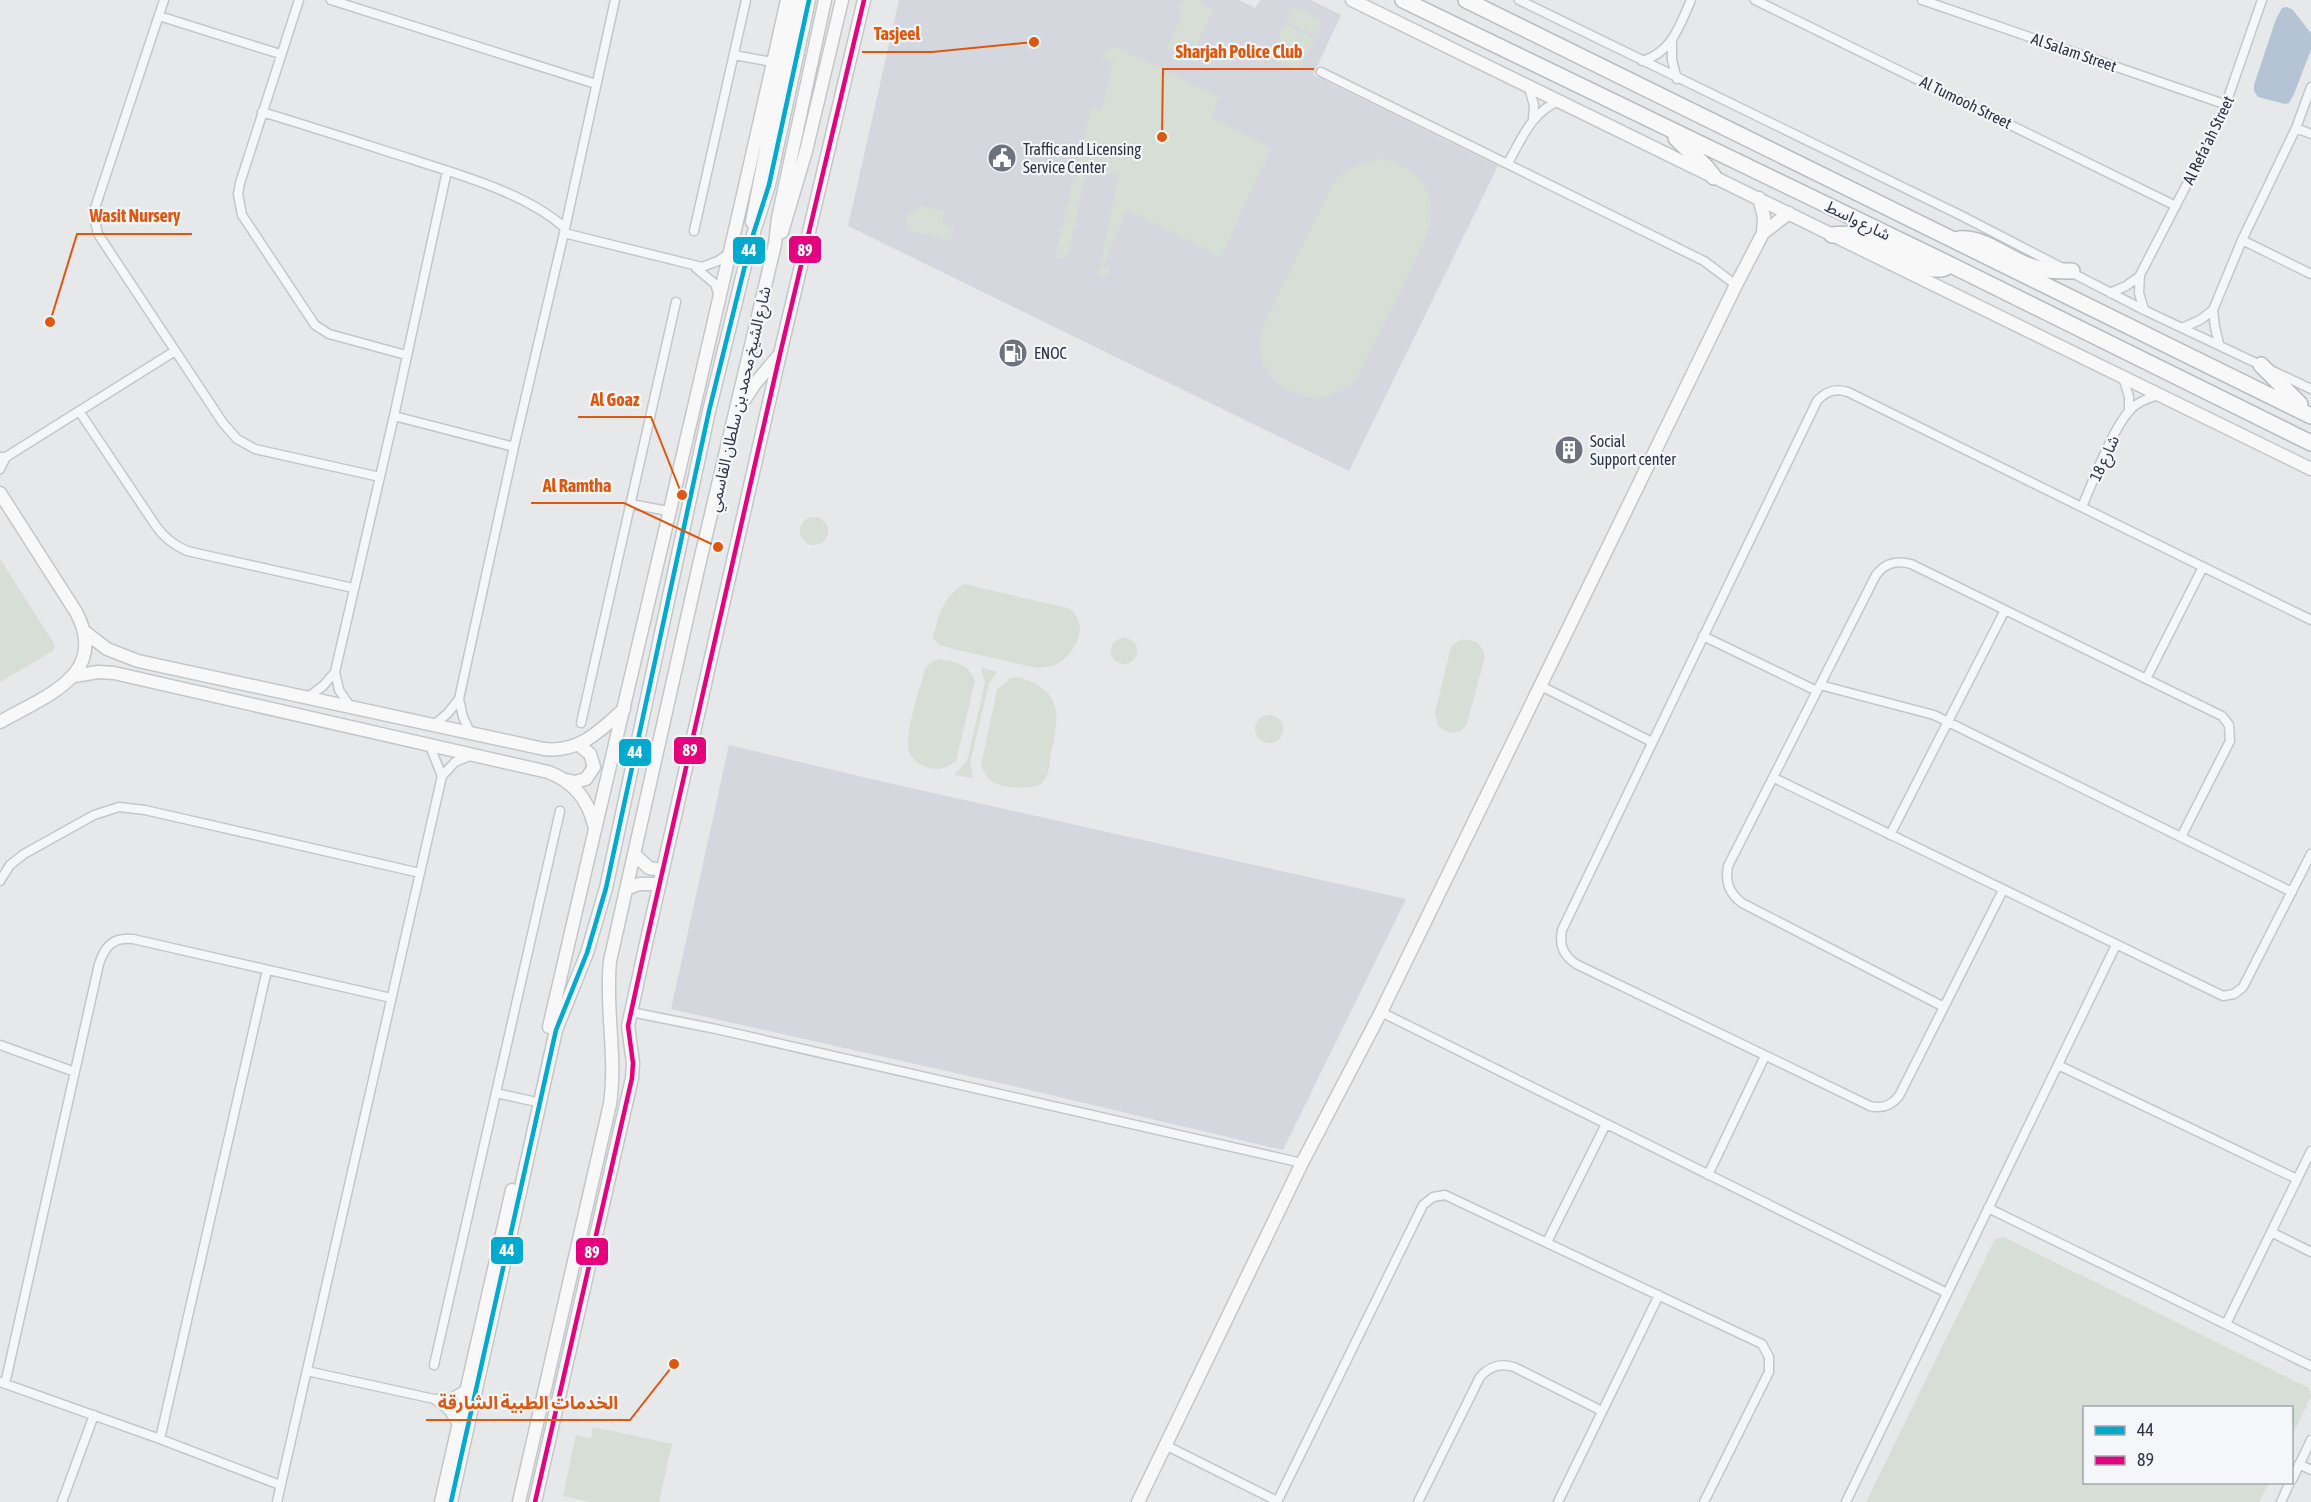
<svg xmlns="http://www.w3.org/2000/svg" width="2311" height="1502" font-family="'Asap Condensed','Noto Sans Arabic',sans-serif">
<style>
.built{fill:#d4d7dd}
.green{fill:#d6ded6}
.water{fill:#b4c4d5}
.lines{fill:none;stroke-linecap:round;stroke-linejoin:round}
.street-casing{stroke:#c4c6c8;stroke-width:11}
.secondary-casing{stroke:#c4c6c8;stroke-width:15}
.highway-casing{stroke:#b8bbbf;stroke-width:18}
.street{stroke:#f5f6f7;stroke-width:8}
.secondary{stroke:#f8f8f8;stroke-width:12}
.highway{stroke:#f8f8f8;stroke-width:15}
.bus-1-casing{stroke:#f4f6f9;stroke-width:9}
.bus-2-casing{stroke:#f4f6f9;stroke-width:9}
.bus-1{stroke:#00a9ce;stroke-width:4.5}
.bus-2{stroke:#e5007d;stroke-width:4.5}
.labels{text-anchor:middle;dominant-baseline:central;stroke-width:4.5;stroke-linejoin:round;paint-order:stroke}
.street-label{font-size:16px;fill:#2b3445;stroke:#f4f6f9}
.poi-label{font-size:16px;fill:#2b3445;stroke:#f4f6f9;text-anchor:start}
.leader{fill:none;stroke:#df570f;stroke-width:2}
.callout-dot{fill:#df570f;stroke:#f4f6f9;stroke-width:2}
.callout-label{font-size:18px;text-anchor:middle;font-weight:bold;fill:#df570f;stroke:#f4f6f9;stroke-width:4.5;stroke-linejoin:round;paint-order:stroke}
.line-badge{stroke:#f4f6f9;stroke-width:2}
.badge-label{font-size:16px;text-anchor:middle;font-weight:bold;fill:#fff}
</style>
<rect width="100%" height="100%" fill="#e6e8ea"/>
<!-- built -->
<path class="built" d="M 899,0 L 1239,0 L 1255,8 L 1261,0 L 1311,0 L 1341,15 L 1313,75 L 1498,166 L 1349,471 L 848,226 Z
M 729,745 L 884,782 L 1406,899 L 1283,1150 L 1009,1085 L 671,1009 Z"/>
<!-- green -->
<path class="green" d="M 1183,0 L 1202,0 L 1201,3 L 1214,10 L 1189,60 L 1167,48 L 1182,16 L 1180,13 Z
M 1293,6 L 1323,21 L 1315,36 L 1286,21 Z
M 1285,24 L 1314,39 L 1307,54 L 1277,40 Z
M 1276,42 L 1305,57 L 1298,72 L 1269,57 Z
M 1116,47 L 1219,97 L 1211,117 L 1271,148 L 1221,257 L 1127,210 L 1104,265 L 1111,269 L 1107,275 L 1099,275 L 1118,176 L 1087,169 L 1067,259 L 1055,257 L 1091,108 L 1102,110 L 1113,61 L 1100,58 L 1105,50 Z
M 1385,159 C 1427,172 1440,199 1425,240 L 1361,371 C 1357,375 1354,381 1349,385 C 1323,408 1276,397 1264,364 C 1259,352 1260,340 1262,327 L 1335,180 C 1351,166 1363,160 1385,159 Z
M 918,205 L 944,211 L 942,224 L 954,227 L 951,240 L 911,231 L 906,222 L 909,210 L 917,211 Z
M800 531a14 14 0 1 1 28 0a14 14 0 1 1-28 0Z
M 0,559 L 55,645 L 53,651 L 0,682 Z
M 964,584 L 1071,609 C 1075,614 1079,620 1080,627 C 1080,642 1067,661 1052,666 C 1048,667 1042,667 1037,668 L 941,646 L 933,639 C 938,617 943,596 964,584 Z
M1111 651a13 13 0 1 1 26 0a13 13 0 1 1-26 0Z
M 1463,639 L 1477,642 L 1484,652 L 1484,659 L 1467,724 L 1461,731 L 1450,733 L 1438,726 L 1435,714 L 1450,650 L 1453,644 Z
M 940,659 C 957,663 969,664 975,681 L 956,761 C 945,769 939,771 926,767 C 919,764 912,760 909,752 C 904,732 920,690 925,669 L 932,662 Z
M 981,667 L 997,672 L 989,684 L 970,762 L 973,778 L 954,775 L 967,761 L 985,683 Z
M 1019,677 C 1065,693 1059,714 1051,755 C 1049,764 1049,779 1040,784 C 1031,790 1004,788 995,783 C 987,779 984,772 981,765 L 997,690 L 1010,678 Z
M1255 729a14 14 0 1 1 28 0a14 14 0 1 1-28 0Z
M 2004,1237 L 2309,1388 L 2311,1396 L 2292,1436 L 2292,1408 L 2084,1408 L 2084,1482 L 2269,1483 L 2259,1502 L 1866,1502 L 1995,1239 Z
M 593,1427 L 672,1444 L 659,1502 L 590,1502 L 563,1496 L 576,1435 L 591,1438 Z"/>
<!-- water -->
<path class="water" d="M 2286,7 L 2292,9 L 2311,33 L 2311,50 L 2294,94 L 2289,103 L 2285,104 L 2258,97 L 2254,91 L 2254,85 L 2276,19 L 2282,8 Z"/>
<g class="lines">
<!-- street casing -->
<g class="street-casing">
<path id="street" d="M 164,0 L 95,208 L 94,217 L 98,234 L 223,423 L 237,439 L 255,449 L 380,477
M 299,0 L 240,183 L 238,194 L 242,215 L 315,325 L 329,334 L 406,355
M 331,0 L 596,84
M 1519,0 L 1960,215 L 2144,310 L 2311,389
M 1755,0 L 2176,206
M 1922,0 L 2227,105
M 159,16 L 280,54
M 1672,42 L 1672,60 L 1677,79
M 734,55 L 772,62
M 1642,61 C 1672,52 1679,27 1691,0
M 1321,72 L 1704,261 L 1736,285
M 1528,85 L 1534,105 L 1533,119
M 262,112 C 312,127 361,143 411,159 C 460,175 526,193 565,228
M 2296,128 L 2311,134
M 1508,163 C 1522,138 1532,111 1561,100
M 694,231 L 746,0
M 564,233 L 702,267 L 718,261 L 729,253
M 2242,240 L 2311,274
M 696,268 L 715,284 L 719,296
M 2110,293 L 2126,286 L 2140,276
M 2144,310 L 2139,293 L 2140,275 L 2221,118 L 2262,0
M 2184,327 L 2200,320 L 2213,310
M 2219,344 L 2215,327 L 2213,310 L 2242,240 L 2296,128 L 2311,87
M 2123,377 L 2129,397 L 2129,410
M 79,411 L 156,526 C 164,538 174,545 187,551 L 353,588
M 394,416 L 514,447
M 0,457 L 6,457 L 175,351
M 0,469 L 6,457
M 631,504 L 668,511
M 2082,507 C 2093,481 2112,430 2130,410 C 2137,402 2148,398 2159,395
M 1703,636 L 1817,691
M 335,672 L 339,690 L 350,706
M 2146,679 L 2203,567
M 1539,685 L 1652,742
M 1820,685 L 1934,715 L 2292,892
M 308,697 L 323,686 L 335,672 L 394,416 L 447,171
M 581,723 L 676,302
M 434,725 L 448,713 L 459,699
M 471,734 L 463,717 L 459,699 L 514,447 L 564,233 L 615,0
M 429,744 L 442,776
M 1774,778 L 2223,996 L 2234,994 L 2243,987 L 2311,854
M 1890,835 L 2005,610
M 0,881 L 10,865 L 24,854 L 94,815 L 119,807 L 145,810 L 420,873
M 2003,890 L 1899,1096 C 1891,1106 1882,1109 1870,1106 L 1576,964 C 1563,955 1559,945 1562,930 L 1817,401 C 1826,391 1835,388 1848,392 L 2311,620
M 1944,1007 L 1742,903 C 1729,893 1725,882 1728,866 L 1876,575 C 1885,563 1896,560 1911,564 L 2222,716 L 2229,725 L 2230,741 L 2181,837
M 631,1012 L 716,1029 L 1302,1163
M 1381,1012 L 1947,1293
M 0,1045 L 75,1072
M 2058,1065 L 2297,1179
M 496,1093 L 532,1101
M 1708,1175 L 1765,1056
M 1988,1208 L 2311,1366
M 2271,1232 L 2311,1252
M 1547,1242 L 1606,1124
M 2226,1324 L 2311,1151
M 434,1365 L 560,811
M 307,1371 L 434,1399 L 451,1398 L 466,1389
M 0,1382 L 160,1439 L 280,1485
M 5,1384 L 99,964 C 105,946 113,937 133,939 L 391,998
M 434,1399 L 448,1410 L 458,1426
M 160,1439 L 267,970
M 1165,1445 L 1277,1501
M 2299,1464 L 2311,1470
M 2292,1480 L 2311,1440
M 62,1502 L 94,1415
M 277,1502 L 442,776 L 455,762 L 472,755
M 1277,1502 L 1423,1205 L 1433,1197 L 1445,1195 L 1762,1344 L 1769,1357 L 1769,1372 L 1704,1502
M 1418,1502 L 1480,1377 C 1490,1366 1500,1363 1514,1367 L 1602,1411
M 1558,1502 L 1659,1295
M 1846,1502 L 2116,945
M 2281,1502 L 2290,1482"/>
</g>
<!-- secondary casing -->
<g class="secondary-casing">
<path id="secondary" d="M 1352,0 C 1673,154 1991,314 2311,469
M 1759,198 L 1764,217 L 1763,233
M 752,222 L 775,102 L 797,0
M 782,232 L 806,151 L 842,0
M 741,405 L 754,385 L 779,355
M 0,493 L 76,612 C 110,675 45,696 0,722
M 85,632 L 107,649 L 138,661 L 544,749 C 579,753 600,731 624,709
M 74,676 L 98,672 L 114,673 L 548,772 C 573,781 588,799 594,825
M 566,780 L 575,782 L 586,779 L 594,767 L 590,754 L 579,745
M 634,854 L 649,868 L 662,870
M 626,889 L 639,884 L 659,884
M 549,1027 C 628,685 711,343 787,0
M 441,1502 L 512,1190
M 451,1502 L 556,1030 L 587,953 L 606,888 L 709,411 L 751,241 L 769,185 L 809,0
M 519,1502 L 610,1104 C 617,1054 605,1010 610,961 L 699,565 L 775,244 L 778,218 L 825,0
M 535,1502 L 632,1078 L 633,1063 L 628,1026 L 645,948 L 780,354 L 864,0
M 1138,1502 L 1302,1163 L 1381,1012 L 1736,285 L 1763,233 L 1789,213"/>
</g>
<!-- highway casing -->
<g class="highway-casing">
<path id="highway" d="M 1403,0 L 1951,265 L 2311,443
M 1466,0 L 2311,416
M 1676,138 L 1706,167 L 1714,177
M 1832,235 C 1871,229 1897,257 1932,269 L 1942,269 L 1951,265
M 1959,239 C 1985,237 2006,258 2030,266 C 2043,271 2058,271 2072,271
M 2261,365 L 2300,404"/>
</g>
<!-- street -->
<use href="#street" class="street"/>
<!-- secondary -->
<use href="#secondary" class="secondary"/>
<!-- highway -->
<use href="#highway" class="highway"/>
<!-- bus-1 casing -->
<g class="bus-1-casing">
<path id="bus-1" d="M 451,1502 L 556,1030 L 587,953 L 606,888 L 709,411 L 751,241 L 769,185 L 809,0"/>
</g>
<!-- bus-2 casing -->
<g class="bus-2-casing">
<path id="bus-2" d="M 535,1502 L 632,1078 L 633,1063 L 628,1026 L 645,948 L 780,354 L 864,0"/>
</g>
<!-- bus-1 -->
<use href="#bus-1" class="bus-1"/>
<!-- bus-2 -->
<use href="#bus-2" class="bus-2"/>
</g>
<!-- icons -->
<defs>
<g id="civic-disc" transform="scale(1.5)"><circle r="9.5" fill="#6c737f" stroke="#f4f6f9"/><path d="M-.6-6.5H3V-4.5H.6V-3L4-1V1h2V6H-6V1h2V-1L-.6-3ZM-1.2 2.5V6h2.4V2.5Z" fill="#fff"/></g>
<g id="fuel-disc" transform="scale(1.5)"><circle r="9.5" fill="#6c737f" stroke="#f4f6f9"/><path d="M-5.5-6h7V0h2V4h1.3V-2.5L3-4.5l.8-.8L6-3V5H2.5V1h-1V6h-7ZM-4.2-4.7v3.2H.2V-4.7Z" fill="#fff"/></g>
<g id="building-disc" transform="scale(1.5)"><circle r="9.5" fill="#6c737f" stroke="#f4f6f9"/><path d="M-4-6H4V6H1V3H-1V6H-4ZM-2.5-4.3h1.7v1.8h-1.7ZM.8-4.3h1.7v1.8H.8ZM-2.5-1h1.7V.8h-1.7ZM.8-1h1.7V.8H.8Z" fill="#fff"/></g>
</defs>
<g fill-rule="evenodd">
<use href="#civic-disc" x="1002" y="158"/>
<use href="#fuel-disc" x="1013" y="353"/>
<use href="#building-disc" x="1569" y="450"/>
</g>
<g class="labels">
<!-- street labels -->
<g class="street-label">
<text transform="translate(2074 52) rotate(19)">Al Salam Street</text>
<text transform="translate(1966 102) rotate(26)">Al Tumooh Street</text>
<text transform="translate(2208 140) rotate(-64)">Al Refa'ah Street</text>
<text transform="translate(1858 220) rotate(26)">شارع واسط</text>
<text transform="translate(739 399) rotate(-77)">شارع الشيخ محمد بن سلطان القاسمي</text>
<text transform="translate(2104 458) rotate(-65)">شارع 18</text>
</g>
<!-- poi labels -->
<g class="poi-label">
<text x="1023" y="149">Traffic and Licensing<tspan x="1023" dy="18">Service Center</tspan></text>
<text x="1034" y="353">ENOC</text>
<text x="1590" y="441">Social<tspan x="1590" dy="18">Support center</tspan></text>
</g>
</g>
<!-- callouts -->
<path class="leader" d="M1034 42L932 52H862M1162 137L1163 69H1314M50 322L77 234H192M682 495L651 417H578M718 547L624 503H531M674 1364L630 1420H426"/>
<g class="callout-dot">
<circle cx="1034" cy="42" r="6"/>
<circle cx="1162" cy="137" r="6"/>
<circle cx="50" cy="322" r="6"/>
<circle cx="682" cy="495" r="6"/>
<circle cx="718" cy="547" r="6"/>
<circle cx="674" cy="1364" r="6"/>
</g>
<g class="callout-label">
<text x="897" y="40">Tasjeel</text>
<text x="1239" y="58">Sharjah Police Club</text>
<text x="135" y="222">Wasit Nursery</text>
<text x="615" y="406">Al Goaz</text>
<text x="577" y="492">Al Ramtha</text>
<text x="528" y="1409">الخدمات الطبية الشارقة</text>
</g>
<g class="line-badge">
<rect x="788" y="235" width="34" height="29" rx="6" fill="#e5007d"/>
<rect x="732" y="236" width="34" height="29" rx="6" fill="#00a9ce"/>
<rect x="673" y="736" width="34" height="29" rx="6" fill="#e5007d"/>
<rect x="618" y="738" width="34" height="29" rx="6" fill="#00a9ce"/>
<rect x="490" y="1236" width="34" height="29" rx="6" fill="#00a9ce"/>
<rect x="575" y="1237" width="34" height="29" rx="6" fill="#e5007d"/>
</g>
<g class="badge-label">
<text x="805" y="256">89</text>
<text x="749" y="256">44</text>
<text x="690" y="756">89</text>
<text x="635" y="758">44</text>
<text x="507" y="1256">44</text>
<text x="592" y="1258">89</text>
</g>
<!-- legend -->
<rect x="2083" y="1406" width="210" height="78" fill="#f4f6f9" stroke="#a4a8b1" stroke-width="1.5"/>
<rect x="2095" y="1426" width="30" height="9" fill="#00a9ce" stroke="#a4a8b1" stroke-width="1.5"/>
<text x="2137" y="1436" font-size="18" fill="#2b3445">44</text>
<rect x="2095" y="1456" width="30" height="9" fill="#e5007d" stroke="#a4a8b1" stroke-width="1.5"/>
<text x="2137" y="1466" font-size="18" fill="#2b3445">89</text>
</svg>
